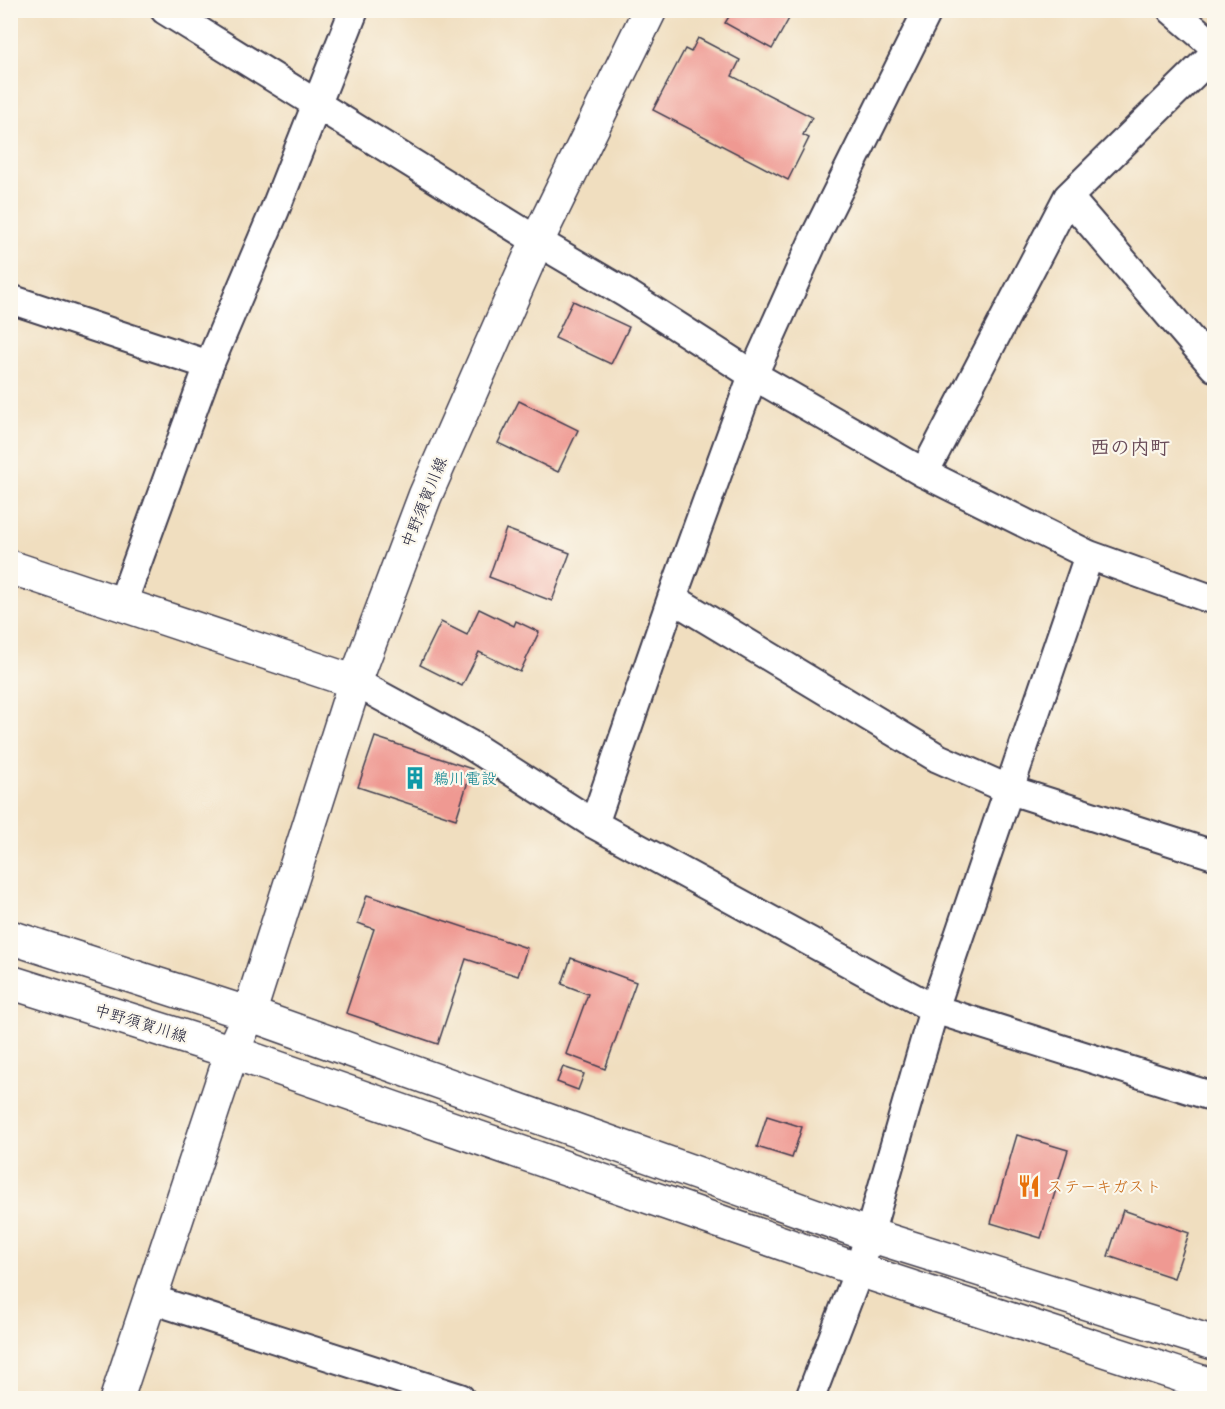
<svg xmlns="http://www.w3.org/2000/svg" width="1225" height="1409" font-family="'Shantell Sans','Klee One',sans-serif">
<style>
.building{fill:#ef9992}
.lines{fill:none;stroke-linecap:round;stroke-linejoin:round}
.minor-casing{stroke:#413e4f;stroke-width:32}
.tertiary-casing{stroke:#413e4f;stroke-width:36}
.primary-casing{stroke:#413e4f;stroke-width:36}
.minor{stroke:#fff;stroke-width:28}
.tertiary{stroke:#fff;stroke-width:33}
.primary{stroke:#fff;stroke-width:33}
.labels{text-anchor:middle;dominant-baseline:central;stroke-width:4.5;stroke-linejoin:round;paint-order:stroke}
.street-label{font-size:16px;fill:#22223b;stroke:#fbf7ec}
.culture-label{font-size:16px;fill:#0d838f;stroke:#fbf7ec;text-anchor:start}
.food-label{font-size:16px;fill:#c56008;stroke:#fbf7ec;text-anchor:start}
.quarter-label{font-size:20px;font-weight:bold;fill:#6a4c59;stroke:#fbf7ec}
</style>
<rect width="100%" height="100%" fill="#fbf7ec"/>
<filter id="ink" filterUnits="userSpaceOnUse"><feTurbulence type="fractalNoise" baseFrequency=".0167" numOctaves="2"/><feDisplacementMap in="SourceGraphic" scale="12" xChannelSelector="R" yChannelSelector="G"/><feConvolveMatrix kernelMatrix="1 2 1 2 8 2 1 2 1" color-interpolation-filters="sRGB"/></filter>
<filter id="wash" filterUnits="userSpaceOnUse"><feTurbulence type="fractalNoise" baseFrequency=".008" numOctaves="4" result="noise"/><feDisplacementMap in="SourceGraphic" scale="24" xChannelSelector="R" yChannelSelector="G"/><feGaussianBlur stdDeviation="1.35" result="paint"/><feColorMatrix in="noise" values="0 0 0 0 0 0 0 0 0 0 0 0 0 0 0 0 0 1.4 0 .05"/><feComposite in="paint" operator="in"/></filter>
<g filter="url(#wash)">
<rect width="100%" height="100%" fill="#f0debf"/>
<g id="blocks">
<!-- building -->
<path class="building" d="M 733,10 L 783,10 L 791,15 L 772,49 L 725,23 Z
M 698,38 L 740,60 L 732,76 L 812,117 L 803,135 L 809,138 L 788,180 L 653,110 L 685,49 L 691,52 Z
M 573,301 L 629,327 L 611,364 L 555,338 Z
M 519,401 L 578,430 L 558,472 L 498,443 Z
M 506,529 L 570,553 L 552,601 L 489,577 Z
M 479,609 L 514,626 L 516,621 L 539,632 L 520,672 L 479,652 L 462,686 L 420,665 L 441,622 L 467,635 Z
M 375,737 L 472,769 L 456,819 L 358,787 Z
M 367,895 L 527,948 L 518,976 L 466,959 L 438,1044 L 346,1013 L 374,929 L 358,923 Z
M 571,958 L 636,982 L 605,1069 L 566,1054 L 588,994 L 562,984 Z
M 563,1067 L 584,1074 L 578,1090 L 557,1082 Z
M 767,1116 L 802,1127 L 792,1158 L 757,1147 Z
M 1017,1135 L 1068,1150 L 1041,1238 L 991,1223 Z
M 1123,1210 L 1189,1233 L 1174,1278 L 1108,1256 Z"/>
</g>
</g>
<g filter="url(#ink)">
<use href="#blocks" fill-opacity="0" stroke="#413e4f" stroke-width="1.5"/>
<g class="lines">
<!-- minor casing -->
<g class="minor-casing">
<path id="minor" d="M 165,10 L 537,241 L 627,294 L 753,375 L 924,473 L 1089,555 L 1214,600
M 1172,10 L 1214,46
M 1068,197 L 1214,367
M 10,299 L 209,365
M 924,473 L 1068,197 L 1214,54
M 672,598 L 938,758 L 1010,790 L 1214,855
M 122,604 L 209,365 L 274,212 L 354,10
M 355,682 L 469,744 L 594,824 L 934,1009 L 1214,1097
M 594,824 L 672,598 L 753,375 L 815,237 L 928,10
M 151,1299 L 460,1398
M 810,1398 L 859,1270 L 934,1009 L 1089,555"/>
</g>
<!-- tertiary casing -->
<g class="tertiary-casing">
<path id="tertiary" d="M 10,567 L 355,682
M 249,1014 L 870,1235 L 1214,1343
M 117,1398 L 232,1052 L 859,1270 L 1214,1386"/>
</g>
<!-- primary casing -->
<g class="primary-casing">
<path id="primary" d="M 10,937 L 249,1014
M 10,982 L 232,1052 L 249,1014 L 355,682 L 425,496 L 537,241 L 650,10"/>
</g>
<!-- minor -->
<use href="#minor" class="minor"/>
<!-- tertiary -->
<use href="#tertiary" class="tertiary"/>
<!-- primary -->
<use href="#primary" class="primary"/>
</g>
</g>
<!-- icons -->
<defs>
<g id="building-bare" transform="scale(1.8)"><path d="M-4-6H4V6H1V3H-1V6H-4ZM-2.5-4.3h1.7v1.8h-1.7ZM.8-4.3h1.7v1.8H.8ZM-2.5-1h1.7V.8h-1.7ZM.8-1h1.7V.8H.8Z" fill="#0f9aa8" stroke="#fbf7ec" stroke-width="2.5" paint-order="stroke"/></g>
<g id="restaurant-bare" transform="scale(1.8)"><path d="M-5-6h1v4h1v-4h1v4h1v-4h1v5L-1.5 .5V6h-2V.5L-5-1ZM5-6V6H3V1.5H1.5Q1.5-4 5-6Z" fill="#e8710a" stroke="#fbf7ec" stroke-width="2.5" paint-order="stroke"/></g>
</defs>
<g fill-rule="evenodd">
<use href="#building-bare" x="415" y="778"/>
<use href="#restaurant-bare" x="1029" y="1186"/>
</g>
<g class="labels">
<!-- street labels -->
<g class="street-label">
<text transform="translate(424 502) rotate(-68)">中野須賀川線</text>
<text transform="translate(141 1023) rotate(17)">中野須賀川線</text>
</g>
<!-- culture labels -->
<g class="culture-label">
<text x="433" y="778">鵜川電設</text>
</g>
<!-- food labels -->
<g class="food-label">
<text x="1047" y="1186">ステーキガスト</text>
</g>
<!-- quarter labels -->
<g class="quarter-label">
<text x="1130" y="447">西の内町</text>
</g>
</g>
<!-- margin -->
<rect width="1225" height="1409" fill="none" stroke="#fbf7ec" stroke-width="36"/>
</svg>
